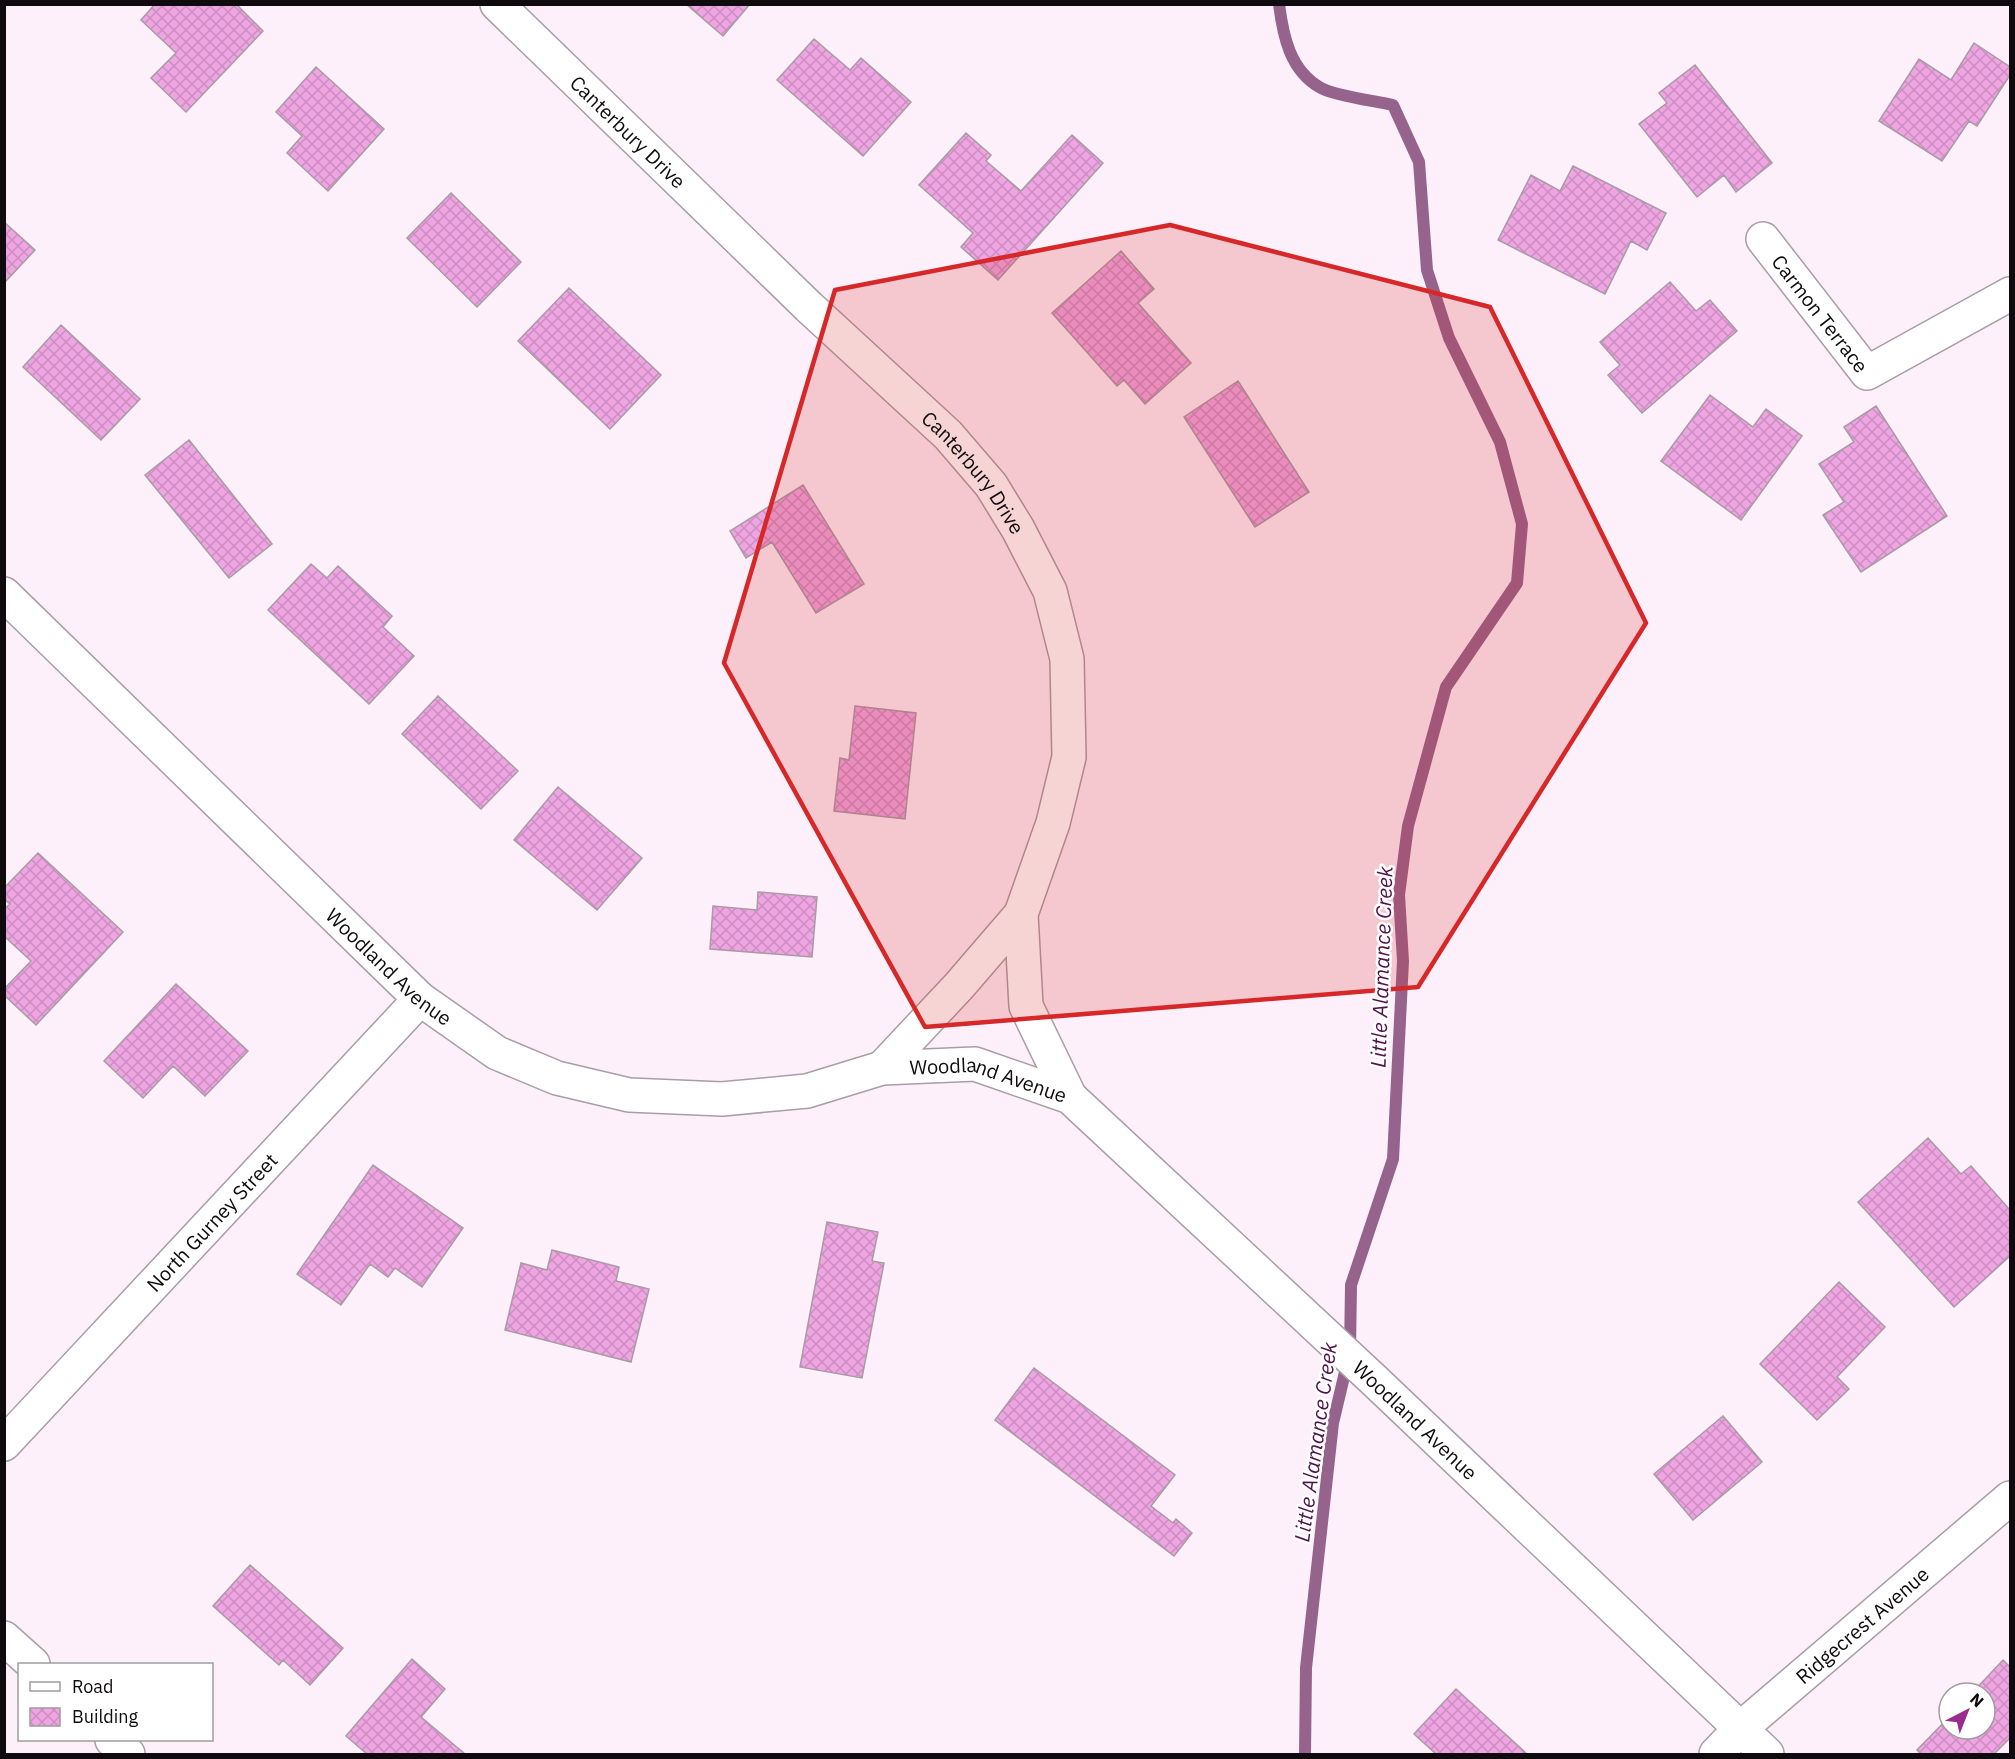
<svg xmlns="http://www.w3.org/2000/svg" width="2015" height="1759" font-family="'IBM Plex Sans',sans-serif">
<style>
.lines{fill:none;stroke-linecap:round;stroke-linejoin:round}
.stream{stroke:#96638d;stroke-width:12}
.building{fill:url(#building-cross-hatch);stroke:#a79ba4;stroke-width:1.5}
.minor-casing{stroke:#a99da7;stroke-width:36}
.minor{stroke:#fff;stroke-width:33}
.marked{fill:#d62828;fill-opacity:0.2;stroke:#d62828;stroke-width:4.5;stroke-linejoin:round}
.labels{text-anchor:middle;dominant-baseline:central;stroke-width:5;stroke-linejoin:round;paint-order:stroke}
.street-label{font-size:20px;fill:#0e0a0d;stroke:#fff}
.water-label{font-size:21px;font-style:italic;fill:#51114a;stroke:#fff}
</style>
<defs>
<pattern id="building-cross-hatch" width="8" height="8" patternUnits="userSpaceOnUse" patternTransform="scale(1.5)"><rect width="8" height="8" fill="#efa5e2"/><path d="M0 0l8 8M0 8l8-8" fill="none" stroke="#cc8dc1"/></pattern>
</defs>
<rect width="100%" height="100%" fill="#fdf0fa"/>
<g class="lines">
<!-- stream -->
<path class="stream" d="M 1279,4 C 1283,36 1290,71 1321,88 C 1335,96 1376,101 1393,105 L 1419,162 L 1427,270 L 1449,338 L 1500,442 L 1522,524 L 1517,583 L 1446,687 L 1408,826 L 1399,895 L 1403,961 L 1393,1159 L 1351,1285 L 1350,1351 L 1333,1423 L 1306,1668 L 1305,1754"/>
</g>
<!-- building -->
<path class="building" d="M 155,4 L 236,4 L 263,31 L 186,112 L 151,78 L 176,53 L 141,20 Z
M 686,4 L 750,4 L 723,36 Z
M 814,39 L 850,70 L 861,58 L 911,102 L 863,156 L 777,80 Z
M 1974,43 L 2010,67 L 2010,75 L 1977,126 L 1969,121 L 1942,161 L 1879,121 L 1919,59 L 1951,80 Z
M 1695,65 L 1772,163 L 1736,192 L 1724,175 L 1697,197 L 1639,124 L 1667,103 L 1659,93 Z
M 316,67 L 384,129 L 328,191 L 287,153 L 302,136 L 276,112 Z
M 966,133 L 991,155 L 986,161 L 1021,191 L 1072,135 L 1103,163 L 998,280 L 961,247 L 973,233 L 919,185 Z
M 1573,166 L 1666,213 L 1647,250 L 1631,241 L 1605,294 L 1498,240 L 1531,175 L 1560,191 Z
M 451,193 L 521,262 L 477,307 L 407,238 Z
M 4,222 L 35,250 L 4,283 Z
M 1121,251 L 1154,289 L 1138,303 L 1191,363 L 1145,404 L 1124,380 L 1117,386 L 1052,313 Z
M 1670,282 L 1696,311 L 1710,300 L 1737,331 L 1642,413 L 1608,375 L 1620,365 L 1600,342 Z
M 569,288 L 661,375 L 610,429 L 518,341 Z
M 61,325 L 140,399 L 101,440 L 23,367 Z
M 1238,381 L 1309,492 L 1255,527 L 1184,417 Z
M 1710,395 L 1753,427 L 1766,409 L 1802,436 L 1741,520 L 1661,461 Z
M 1876,406 L 1947,516 L 1861,572 L 1823,515 L 1844,502 L 1819,464 L 1854,442 L 1844,427 Z
M 189,440 L 272,544 L 229,578 L 145,475 Z
M 803,485 L 864,584 L 816,613 L 772,542 L 746,558 L 730,531 Z
M 311,564 L 327,578 L 338,566 L 392,616 L 383,627 L 414,656 L 369,704 L 268,610 Z
M 438,696 L 518,771 L 481,809 L 402,734 Z
M 855,706 L 916,713 L 905,819 L 834,811 L 840,758 L 849,760 Z
M 558,787 L 642,858 L 597,910 L 514,840 Z
M 38,853 L 123,932 L 36,1025 L 4,995 L 4,989 L 31,961 L 4,936 L 4,909 L 10,904 L 4,899 L 4,888 Z
M 758,892 L 817,897 L 812,957 L 710,949 L 713,906 L 757,910 Z
M 176,984 L 248,1051 L 205,1096 L 173,1066 L 143,1098 L 104,1061 Z
M 1928,1138 L 1961,1174 L 1971,1166 L 2010,1210 L 2010,1256 L 1954,1307 L 1858,1202 Z
M 373,1165 L 463,1228 L 422,1287 L 395,1268 L 388,1277 L 370,1264 L 341,1305 L 297,1274 Z
M 827,1222 L 878,1232 L 872,1261 L 884,1263 L 862,1378 L 800,1367 Z
M 552,1250 L 619,1267 L 616,1281 L 649,1289 L 631,1362 L 505,1330 L 521,1263 L 547,1270 Z
M 1839,1282 L 1885,1327 L 1837,1377 L 1849,1389 L 1817,1420 L 1760,1364 Z
M 1034,1368 L 1175,1475 L 1151,1506 L 1173,1523 L 1176,1519 L 1192,1533 L 1174,1556 L 995,1420 Z
M 1723,1416 L 1762,1462 L 1693,1520 L 1654,1474 Z
M 250,1565 L 343,1648 L 310,1685 L 283,1660 L 279,1665 L 213,1606 Z
M 412,1659 L 445,1689 L 421,1717 L 465,1754 L 367,1754 L 346,1736 Z
M 2003,1660 L 2010,1667 L 2010,1738 L 1994,1754 L 1921,1754 L 1917,1750 L 1949,1717 L 1949,1729 L 1985,1729 L 1985,1693 L 1972,1693 Z
M 1456,1689 L 1527,1754 L 1436,1754 L 1414,1734 Z"/>
<g class="lines">
<!-- minor casing -->
<g class="minor-casing">
<g id="minor">
<path id="s1" d="M 497,4 L 809,307 L 948,435 L 991,485 L 1018,529 L 1050,591 L 1067,659 L 1069,757 L 1053,823 L 1021,914 L 1026,1006 L 1070,1097"/>
<path id="s2" d="M 1763,239 L 1867,373 L 2010,294"/>
<path id="s3" d="M 4,594 L 420,999 L 497,1053 L 557,1078 L 629,1095 L 722,1099 L 807,1091 L 882,1068 L 975,1064 L 1070,1097 L 1375,1381 L 1767,1754"/>
<path d="M 882,1068 L 959,986 L 1021,914"/>
<path id="s4" d="M 4,1444 L 420,999"/>
<path d="M 4,1638 L 33,1664"/>
<path d="M 112,1740 L 128,1754"/>
<path id="s5" d="M 1716,1754 L 1740,1729 L 2010,1498"/>
</g>
</g>
<!-- minor -->
<use href="#minor" class="minor"/>
</g>
<!-- marked area -->
<path class="marked" d="M 1170,225 L 1490,307 L 1646,623 L 1418,987 L 925,1027 L 724,663 L 835,290 Z"/>
<g class="labels">
<!-- street labels -->
<g class="street-label">
<text stroke="none"><textPath href="#s1" startOffset="183">Canterbury Drive</textPath></text>
<text stroke="none"><textPath href="#s2" startOffset="94">Carmon Terrace</textPath></text>
<text stroke="none"><textPath href="#s1" startOffset="669">Canterbury Drive</textPath></text>
<text stroke="none"><textPath href="#s3" startOffset="536">Woodland Avenue</textPath></text>
<text stroke="none"><textPath href="#s3" startOffset="1179">Woodland Avenue</textPath></text>
<text stroke="none"><textPath href="#s4" startOffset="304">North Gurney Street</textPath></text>
<text stroke="none"><textPath href="#s3" startOffset="1737">Woodland Avenue</textPath></text>
<text stroke="none"><textPath href="#s5" startOffset="195">Ridgecrest Avenue</textPath></text>
</g>
<!-- water labels -->
<g class="water-label">
<text transform="translate(1381 967) rotate(-88)">Little Alamance Creek</text>
<text transform="translate(1315 1442) rotate(-82)">Little Alamance Creek</text>
</g>
</g>
<!-- border -->
<rect width="2015" height="1759" fill="none" stroke="#0e0a0d" stroke-width="12"/>
<!-- legend -->
<rect x="18" y="1663" width="195" height="78" fill="#ffffff" stroke="#9f9d9e" stroke-width="1.5"/>
<rect x="30" y="1682" width="30" height="9" fill="#ffffff" stroke="#9f9d9e" stroke-width="1.5"/>
<text x="72" y="1693" font-size="18" fill="#0e0a0d">Road</text>
<rect x="30" y="1708" width="30" height="18" fill="url(#building-cross-hatch)" stroke="#9f9d9e" stroke-width="1.5"/>
<text x="72" y="1723" font-size="18" fill="#0e0a0d">Building</text>
<!-- north arrow -->
<g transform="translate(1967 1711) rotate(42)"><circle r="28" fill="#ffffff" stroke="#9f9d9e" stroke-width="1.5"/>
<path d="M0-4.5L10 22L0 15L-10 22Z" fill="#992c8d"/>
<text y="-9" font-size="16" font-weight="bold" text-anchor="middle" fill="#0e0a0d">N</text>
</g>
</svg>
